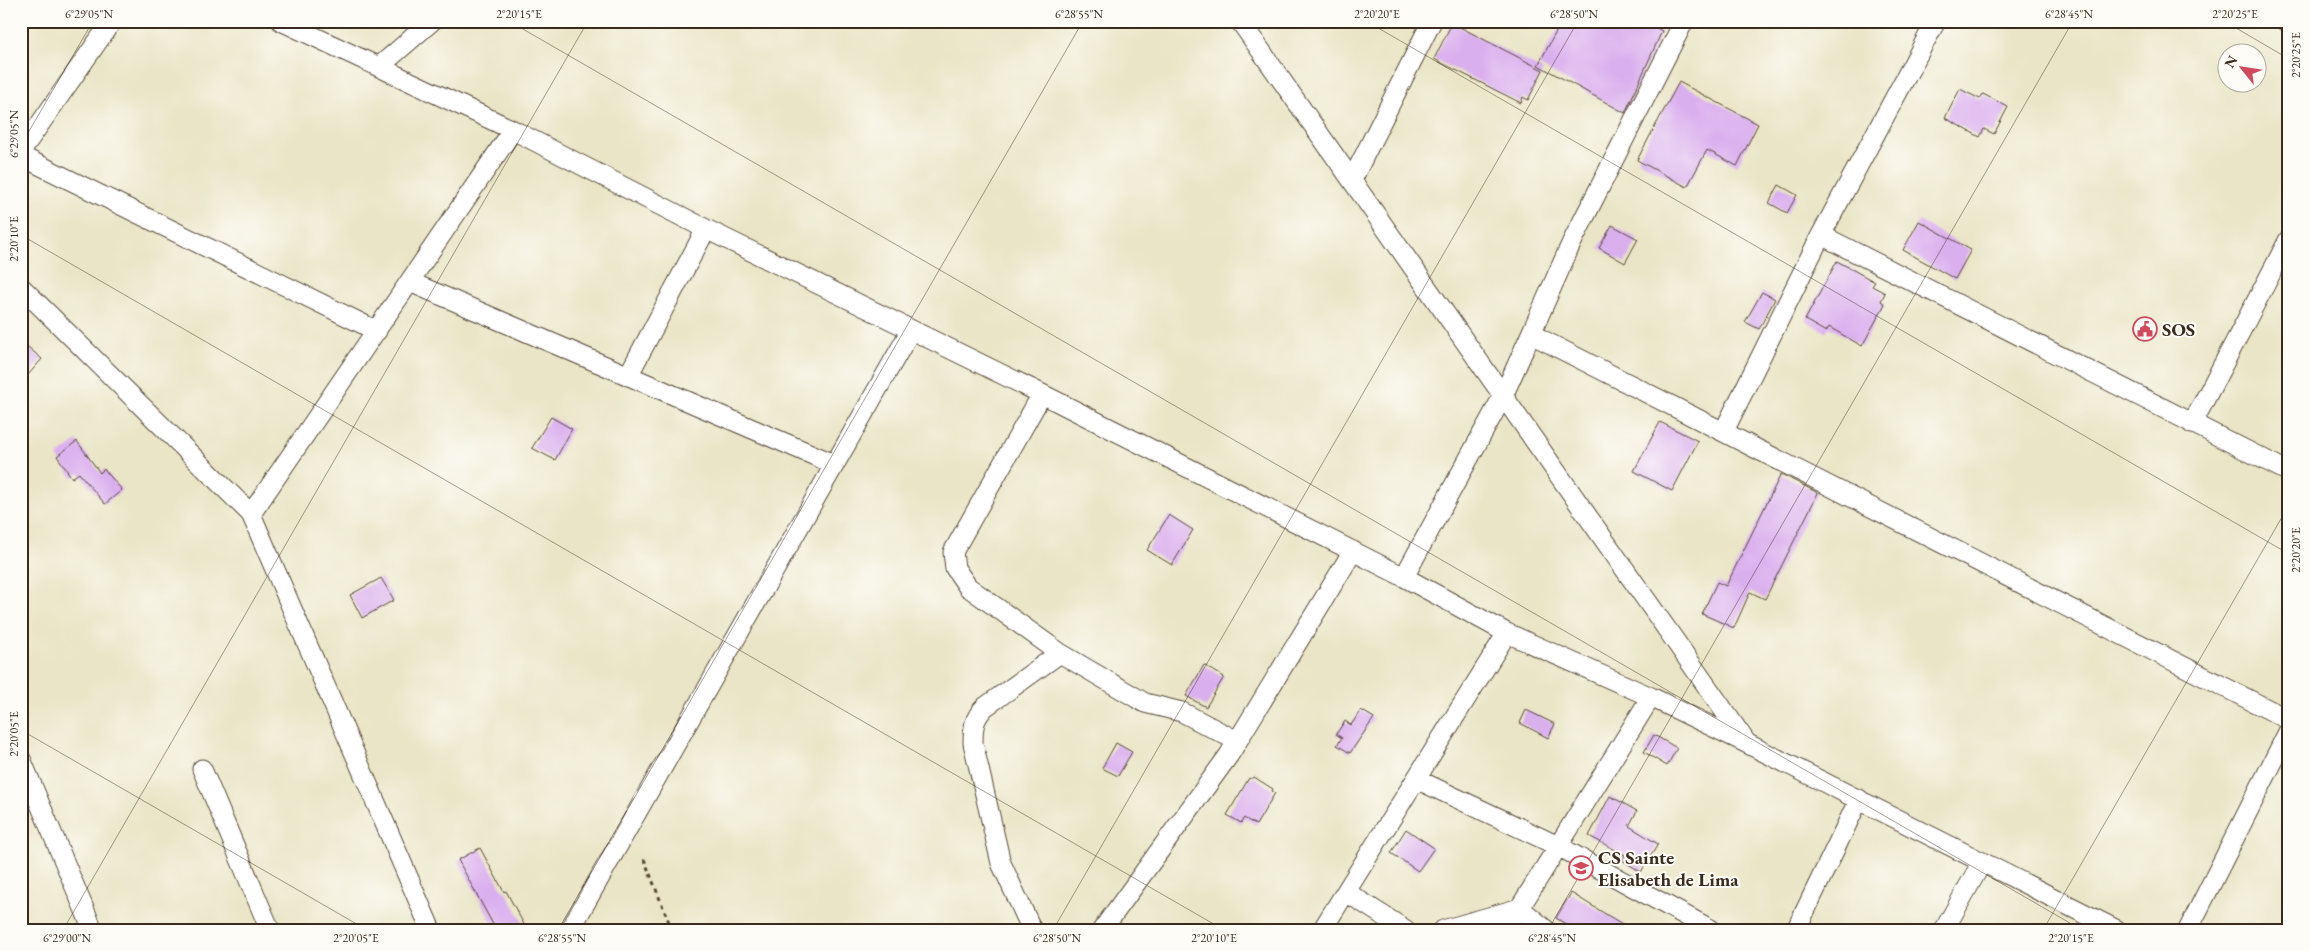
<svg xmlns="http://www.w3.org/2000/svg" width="2310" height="951" font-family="'EB Garamond',serif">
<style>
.building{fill:#daafee}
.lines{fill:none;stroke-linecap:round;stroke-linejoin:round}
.minor-casing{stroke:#554637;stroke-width:21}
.path{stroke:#554637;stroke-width:3;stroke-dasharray:4 4;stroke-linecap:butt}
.minor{stroke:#fff;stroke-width:19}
.ticks{fill:none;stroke:#3b2a1e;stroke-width:1;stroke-opacity:0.45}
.labels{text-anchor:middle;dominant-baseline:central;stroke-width:4;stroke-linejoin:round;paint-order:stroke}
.poi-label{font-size:19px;font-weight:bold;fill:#3b2a1e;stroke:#fdfcf7;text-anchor:start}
.neatline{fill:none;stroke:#3b2a1e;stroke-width:2}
.ticks-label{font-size:12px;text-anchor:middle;fill:#3b2a1e}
</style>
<rect width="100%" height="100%" fill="#fdfcf7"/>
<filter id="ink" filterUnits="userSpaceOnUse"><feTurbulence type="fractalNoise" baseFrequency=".02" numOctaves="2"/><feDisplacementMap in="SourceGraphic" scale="10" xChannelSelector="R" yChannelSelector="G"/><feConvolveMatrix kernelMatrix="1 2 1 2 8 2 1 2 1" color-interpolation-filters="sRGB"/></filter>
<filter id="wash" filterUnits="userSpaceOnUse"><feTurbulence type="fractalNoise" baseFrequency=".0096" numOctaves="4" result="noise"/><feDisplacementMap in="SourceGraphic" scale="20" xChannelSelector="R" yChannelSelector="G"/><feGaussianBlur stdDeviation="1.12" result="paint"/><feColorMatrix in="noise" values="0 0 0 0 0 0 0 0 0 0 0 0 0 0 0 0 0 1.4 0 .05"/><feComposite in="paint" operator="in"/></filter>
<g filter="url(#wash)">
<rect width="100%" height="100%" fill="#eae5c6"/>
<g id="blocks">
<!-- building -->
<path class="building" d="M 1562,21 L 1644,21 L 1662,31 L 1625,113 L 1538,65 Z
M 1452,23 L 1543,70 L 1528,100 L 1523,97 L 1521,103 L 1434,59 Z
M 1679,82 L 1758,124 L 1737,166 L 1707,150 L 1687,187 L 1637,160 Z
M 1960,89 L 1980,99 L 1983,94 L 2008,107 L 1994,134 L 1984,129 L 1980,137 L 1945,118 Z
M 1779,185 L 1797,195 L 1787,213 L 1769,203 Z
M 1919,221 L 1971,250 L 1955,279 L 1903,250 Z
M 1612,225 L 1638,239 L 1625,263 L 1599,248 Z
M 1837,261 L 1875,282 L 1872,286 L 1885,293 L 1881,301 L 1885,304 L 1862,346 L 1829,327 L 1826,332 L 1805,320 Z
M 1762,292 L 1775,299 L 1759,329 L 1745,322 Z
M 21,341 L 42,359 L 21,383 Z
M 551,417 L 572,429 L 555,460 L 532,448 Z
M 1660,422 L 1698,441 L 1672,491 L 1634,471 Z
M 77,441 L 100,473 L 104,469 L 122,490 L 105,504 L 79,473 L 72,478 L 57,456 Z
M 1781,474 L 1818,493 L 1765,599 L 1750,592 L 1734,628 L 1702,614 L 1717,582 L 1726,586 Z
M 1169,515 L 1193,530 L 1172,565 L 1147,550 Z
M 381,578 L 394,600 L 362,618 L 350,595 Z
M 1204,665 L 1224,677 L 1206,707 L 1186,696 Z
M 1361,710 L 1374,718 L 1350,753 L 1337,745 L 1342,738 L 1336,734 L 1345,721 L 1351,725 Z
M 1526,710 L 1555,724 L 1548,738 L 1520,723 Z
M 1654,735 L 1677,748 L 1667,766 L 1644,752 Z
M 1116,743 L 1132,752 L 1118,776 L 1102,768 Z
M 1254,777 L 1273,789 L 1272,791 L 1275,793 L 1256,825 L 1244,818 L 1241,823 L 1227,815 L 1249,778 L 1252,779 Z
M 1610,796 L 1637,811 L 1629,826 L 1658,844 L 1641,872 L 1622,860 L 1625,855 L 1589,836 Z
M 1406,829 L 1434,848 L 1418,871 L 1391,853 Z
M 480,848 L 504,892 L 506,891 L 527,930 L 496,930 L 458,860 Z
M 1571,893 L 1632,930 L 1575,930 L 1556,918 Z"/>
</g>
</g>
<g filter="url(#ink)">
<use href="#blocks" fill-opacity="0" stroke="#554637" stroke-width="1"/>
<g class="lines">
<!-- minor casing -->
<g class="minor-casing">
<path id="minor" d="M 281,21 L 513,130 L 706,229 L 1042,394 L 1404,577 L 1507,633 L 1651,697 L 1746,743 L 2117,930
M 1240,21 L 1746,742
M 2286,21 L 2289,23
M 380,66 L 432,21
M 21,151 L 112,21
M 21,156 L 377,331
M 1352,180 L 1432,21
M 1821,235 L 2289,472
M 410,282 L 834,464
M 21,287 L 251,514 L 431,930
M 1531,334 L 2289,720
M 628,376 L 706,229
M 1042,394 L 953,552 L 955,568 L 968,587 L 1060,653 L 1145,703 L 1182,712 L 1237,741
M 2192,424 L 2289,239
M 1724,431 L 1821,235 L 1936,21
M 251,514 L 513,130
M 1404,577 L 1504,394 L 1571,244 L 1684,21
M 21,759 L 93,930
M 202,769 L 270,930
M 1416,779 L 1558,846 L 1712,930
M 1346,892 L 1406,930
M 570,930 L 911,330
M 1032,930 L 1001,863 L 973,743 C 973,727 974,718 985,707 L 1060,653
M 1102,930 L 1229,755 L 1353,551
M 1322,930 L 1507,633
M 1443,930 L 1520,908 L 1546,930
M 1506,930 L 1651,697
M 1796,930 L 1859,799
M 1944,930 L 1982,862
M 2188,930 L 2289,730"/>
</g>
<!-- path -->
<path class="path" d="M 644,859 L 672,930"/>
<!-- minor -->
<use href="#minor" class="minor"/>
</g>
</g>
<!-- ticks -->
<path class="ticks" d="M 509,21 L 2082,930M 1366,21 L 2289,554M 2224,21 L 2289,59M 21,145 L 93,21M 21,235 L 1224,930M 21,730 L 367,930M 63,930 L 588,21M 558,930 L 1083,21M 1053,930 L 1578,21M 1548,930 L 2073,21M 2043,930 L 2289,505"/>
<!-- icons -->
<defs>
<g id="civic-ring" transform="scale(1.25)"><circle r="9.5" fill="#fdfcf7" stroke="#d1495b" stroke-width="1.5"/><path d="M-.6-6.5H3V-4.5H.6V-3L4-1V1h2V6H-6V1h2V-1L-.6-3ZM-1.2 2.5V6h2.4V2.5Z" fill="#d1495b"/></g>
<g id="school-ring" transform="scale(1.25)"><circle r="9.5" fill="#fdfcf7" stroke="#d1495b" stroke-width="1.5"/><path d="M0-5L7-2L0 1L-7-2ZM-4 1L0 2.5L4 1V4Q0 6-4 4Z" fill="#d1495b"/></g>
</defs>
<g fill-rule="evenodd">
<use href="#civic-ring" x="2145" y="329"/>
<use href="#school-ring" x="1581" y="868"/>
</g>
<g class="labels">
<!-- poi labels -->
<g class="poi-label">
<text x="2162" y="329">SOS</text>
<text x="1598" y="857">CS Sainte<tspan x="1598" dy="22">Elisabeth de Lima</tspan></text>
</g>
</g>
<!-- margin -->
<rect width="2310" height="951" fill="none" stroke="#fdfcf7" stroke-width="55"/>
<!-- north arrow -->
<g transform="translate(2242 68) rotate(300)"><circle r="24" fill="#fdfcf7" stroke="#afa8a0"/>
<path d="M0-4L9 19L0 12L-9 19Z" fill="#d1495b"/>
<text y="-8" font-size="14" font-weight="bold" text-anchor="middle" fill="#3b2a1e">N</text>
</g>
<rect x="28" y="28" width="2254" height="896" class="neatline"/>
<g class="ticks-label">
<text x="89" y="18">6°29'05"N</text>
<text x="519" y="18">2°20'15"E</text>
<text x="1079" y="18">6°28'55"N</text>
<text x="1377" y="18">2°20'20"E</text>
<text x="1574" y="18">6°28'50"N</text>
<text x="2069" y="18">6°28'45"N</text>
<text x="2235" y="18">2°20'25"E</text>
<text transform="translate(2296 55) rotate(-90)" y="4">2°20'25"E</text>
<text transform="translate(14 134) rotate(-90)" y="4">6°29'05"N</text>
<text transform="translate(14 239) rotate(-90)" y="4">2°20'10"E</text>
<text transform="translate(2296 550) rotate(-90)" y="4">2°20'20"E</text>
<text transform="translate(14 734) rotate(-90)" y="4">2°20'05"E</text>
<text x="67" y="942">6°29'00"N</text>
<text x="356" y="942">2°20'05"E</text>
<text x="562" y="942">6°28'55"N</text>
<text x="1057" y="942">6°28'50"N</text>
<text x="1214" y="942">2°20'10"E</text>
<text x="1552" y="942">6°28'45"N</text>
<text x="2071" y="942">2°20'15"E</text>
</g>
</svg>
